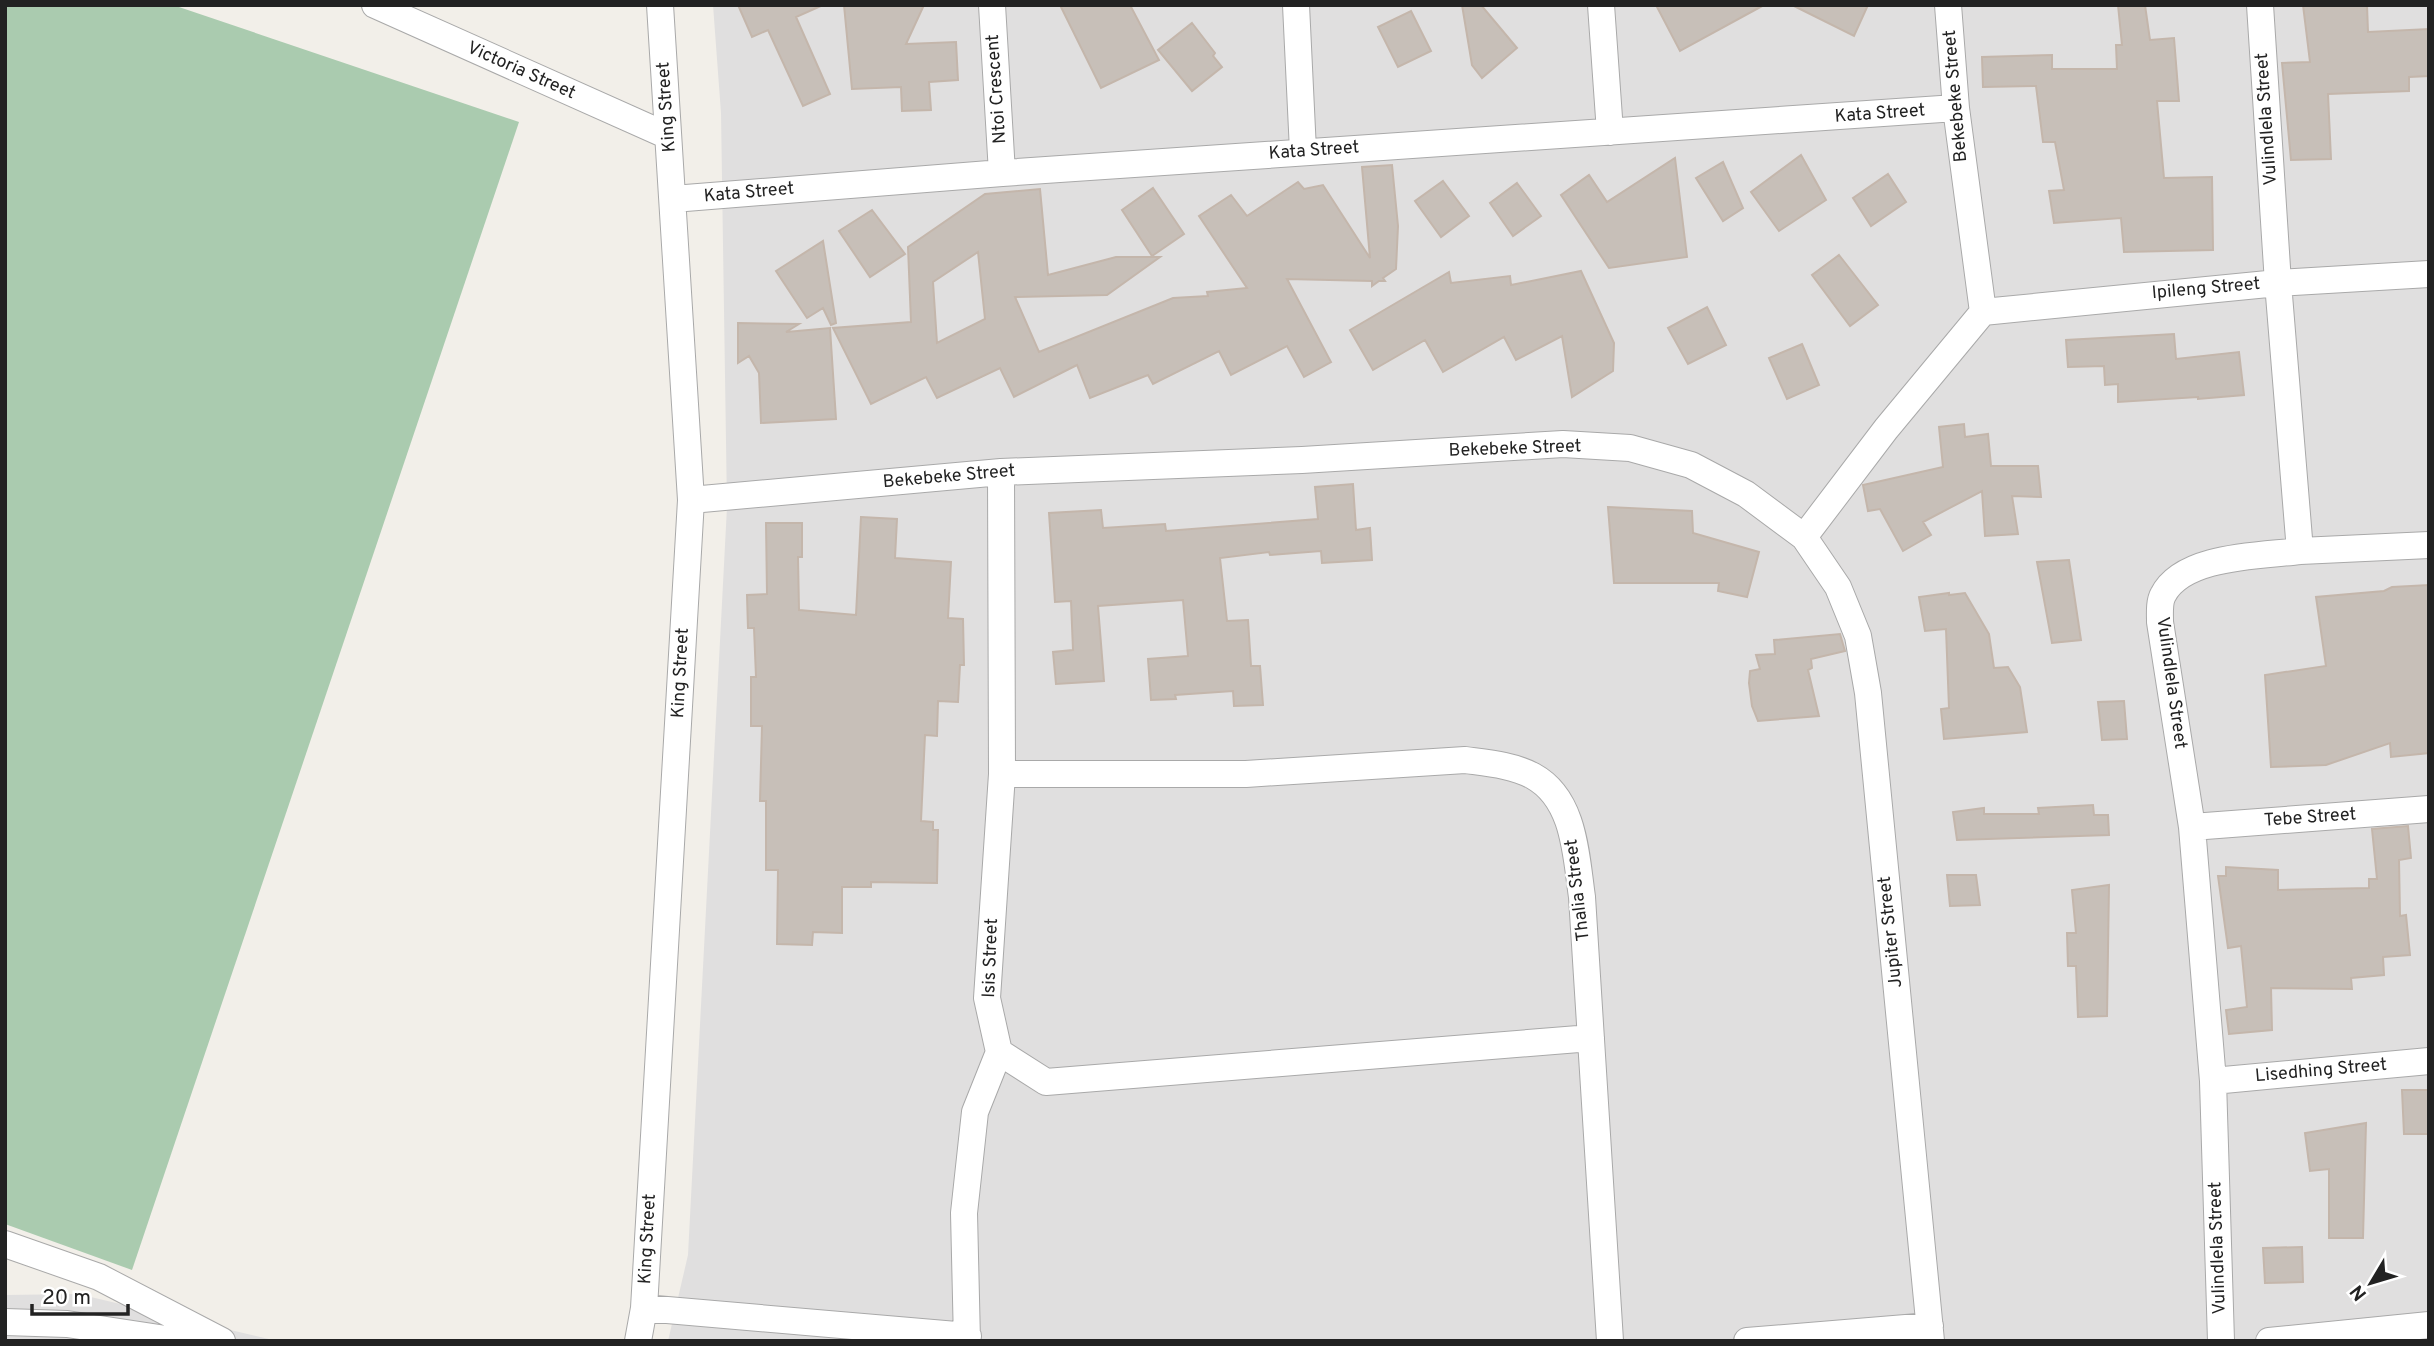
<svg xmlns="http://www.w3.org/2000/svg" width="2434" height="1346" font-family="Overpass,sans-serif">
<style>
.residential{fill:#e0dfdf}
.cemetery{fill:#aacbaf}
.building{fill:#c7bfb8;stroke:#c4b6ab;stroke-width:2;fill-rule:evenodd}
.lines{fill:none;stroke-linecap:round;stroke-linejoin:round}
.street-casing{stroke:#a9a9a9;stroke-width:28}
.street{stroke:#fff;stroke-width:26}
.labels{text-anchor:middle;dominant-baseline:central;stroke-width:5;stroke-linejoin:round;paint-order:stroke}
.street-label{font-size:18px;fill:#222;stroke:#fff}
</style>
<rect width="100%" height="100%" fill="#f2efe9"/>
<!-- residential -->
<path class="residential" d="M 713,5 L 2429,5 L 2429,1341 L 668,1341 L 688,1255 L 727,507 L 721,113 Z
M 78,1294 L 277,1341 L 5,1341 L 5,1295 Z"/>
<!-- cemetery -->
<path class="cemetery" d="M 5,5 L 173,5 L 519,122 L 132,1270 L 5,1224 Z"/>
<!-- building -->
<path class="building" d="M 738,5 L 823,5 L 796,17 L 830,94 L 803,106 L 768,30 L 752,37 Z
M 844,5 L 924,5 L 906,44 L 956,42 L 958,80 L 929,82 L 931,110 L 902,111 L 901,87 L 852,89 Z
M 1060,5 L 1130,5 L 1159,60 L 1101,88 Z
M 1462,5 L 1481,5 L 1517,48 L 1482,78 L 1472,65 Z
M 1656,5 L 1764,5 L 1680,51 Z
M 1792,5 L 1868,5 L 1854,36 Z
M 2118,5 L 2145,5 L 2150,40 L 2174,38 L 2179,101 L 2157,101 L 2164,178 L 2212,177 L 2213,250 L 2124,252 L 2121,218 L 2054,223 L 2049,191 L 2064,190 L 2055,142 L 2043,142 L 2036,86 L 1983,87 L 1982,57 L 2052,55 L 2052,69 L 2117,69 L 2116,45 L 2122,45 Z
M 2303,5 L 2367,5 L 2368,32 L 2429,29 L 2429,76 L 2409,77 L 2409,91 L 2328,94 L 2331,159 L 2291,160 L 2282,63 L 2310,62 Z
M 1411,11 L 1431,51 L 1398,67 L 1378,27 Z
M 1192,23 L 1215,53 L 1213,56 L 1222,67 L 1192,91 L 1158,50 Z
M 1801,155 L 1826,200 L 1779,231 L 1751,192 Z
M 1675,158 L 1687,257 L 1609,268 L 1561,195 L 1589,175 L 1607,202 Z
M 1723,162 L 1743,208 L 1723,221 L 1696,178 Z
M 1392,165 L 1398,226 L 1396,269 L 1383,278 L 1385,281 L 1379,281 L 1372,286 L 1372,281 L 1287,279 L 1331,362 L 1304,377 L 1287,346 L 1231,375 L 1219,351 L 1153,384 L 1148,375 L 1090,398 L 1077,365 L 1014,397 L 1000,368 L 937,398 L 926,377 L 871,404 L 833,328 L 911,322 L 908,247 L 985,194 L 1040,189 L 1048,275 L 1116,257 L 1160,257 L 1107,295 L 1015,297 L 1039,352 L 1173,298 L 1208,296 L 1207,292 L 1247,288 L 1199,216 L 1231,195 L 1247,216 L 1298,182 L 1304,189 L 1323,185 L 1370,258 L 1362,167 ZM 978,252 L 985,319 L 937,343 L 933,282 Z
M 1888,174 L 1906,202 L 1871,226 L 1853,198 Z
M 1443,181 L 1469,216 L 1441,237 L 1415,201 Z
M 1517,183 L 1541,216 L 1513,236 L 1490,203 Z
M 1153,188 L 1184,234 L 1152,256 L 1122,210 Z
M 872,210 L 905,254 L 870,277 L 839,231 Z
M 823,241 L 836,323 L 831,325 L 823,308 L 807,318 L 776,271 Z
M 1839,255 L 1878,305 L 1850,326 L 1812,275 Z
M 1581,271 L 1614,343 L 1613,371 L 1572,397 L 1562,336 L 1516,360 L 1504,337 L 1443,372 L 1425,340 L 1373,370 L 1350,330 L 1449,272 L 1451,283 L 1510,276 L 1511,285 Z
M 1707,307 L 1726,345 L 1688,364 L 1668,328 Z
M 738,323 L 799,324 L 786,332 L 830,328 L 836,419 L 761,423 L 759,373 L 749,356 L 738,363 Z
M 2174,334 L 2176,359 L 2239,352 L 2244,395 L 2198,399 L 2198,397 L 2118,402 L 2118,384 L 2105,385 L 2104,366 L 2068,367 L 2066,340 Z
M 1802,344 L 1819,385 L 1787,399 L 1769,358 Z
M 1964,424 L 1965,437 L 1988,434 L 1991,466 L 2038,466 L 2041,497 L 2012,496 L 2018,534 L 1985,536 L 1982,491 L 1923,522 L 1931,535 L 1903,551 L 1880,509 L 1868,511 L 1863,485 L 1943,467 L 1939,427 Z
M 1353,484 L 1356,530 L 1370,528 L 1372,560 L 1322,563 L 1321,551 L 1270,555 L 1269,552 L 1220,558 L 1227,621 L 1248,620 L 1251,666 L 1260,666 L 1263,705 L 1234,706 L 1233,691 L 1175,695 L 1176,699 L 1151,700 L 1148,659 L 1188,656 L 1183,600 L 1098,606 L 1104,681 L 1056,684 L 1053,652 L 1073,650 L 1071,601 L 1055,602 L 1049,513 L 1101,510 L 1103,528 L 1165,524 L 1166,531 L 1318,519 L 1315,487 Z
M 1608,507 L 1692,511 L 1693,533 L 1759,552 L 1747,597 L 1718,591 L 1719,583 L 1614,583 Z
M 861,517 L 897,519 L 895,558 L 951,562 L 948,618 L 963,619 L 964,665 L 960,665 L 958,702 L 938,701 L 937,736 L 925,735 L 921,821 L 933,822 L 933,830 L 938,830 L 937,883 L 871,882 L 871,887 L 842,887 L 842,933 L 813,932 L 812,945 L 777,944 L 778,870 L 766,870 L 766,801 L 760,801 L 762,726 L 751,726 L 751,677 L 756,677 L 754,628 L 748,628 L 747,595 L 767,594 L 766,523 L 802,523 L 802,557 L 798,557 L 799,610 L 856,615 Z
M 2069,560 L 2081,640 L 2052,643 L 2037,562 Z
M 2429,585 L 2429,753 L 2391,757 L 2390,743 L 2326,765 L 2271,767 L 2265,675 L 2326,666 L 2316,597 L 2384,591 L 2392,587 Z
M 1949,593 L 1949,595 L 1965,593 L 1989,634 L 1994,668 L 2008,667 L 2020,687 L 2027,732 L 1944,739 L 1941,709 L 1949,708 L 1946,629 L 1925,631 L 1919,597 Z
M 1840,634 L 1845,651 L 1811,659 L 1812,668 L 1808,670 L 1819,716 L 1758,721 L 1752,706 L 1749,683 L 1750,671 L 1760,669 L 1756,655 L 1775,654 L 1774,640 Z
M 2124,701 L 2127,739 L 2102,740 L 2098,702 Z
M 2093,805 L 2094,815 L 2108,815 L 2109,835 L 1957,840 L 1953,812 L 1984,808 L 1984,814 L 2039,814 L 2038,808 Z
M 2408,826 L 2411,858 L 2399,860 L 2400,916 L 2406,915 L 2410,955 L 2383,957 L 2384,975 L 2351,978 L 2352,989 L 2271,988 L 2272,1030 L 2229,1034 L 2226,1010 L 2247,1007 L 2241,946 L 2228,948 L 2218,876 L 2226,876 L 2226,867 L 2278,870 L 2278,890 L 2369,888 L 2369,879 L 2377,879 L 2372,829 Z
M 1947,875 L 1976,875 L 1980,905 L 1950,906 Z
M 2109,885 L 2107,1016 L 2078,1017 L 2076,966 L 2068,966 L 2067,933 L 2076,933 L 2072,890 Z
M 2402,1090 L 2429,1090 L 2429,1134 L 2404,1134 Z
M 2366,1123 L 2363,1238 L 2329,1238 L 2329,1169 L 2310,1171 L 2305,1133 Z
M 2302,1247 L 2303,1282 L 2265,1283 L 2263,1248 Z"/>
<g class="lines">
<!-- street casing -->
<g class="street-casing">
<path id="street" d="M 375,5 L 668,136
M 992,5 L 1002,173
M 1296,5 L 1303,151
M 1601,5 L 1610,132
M 673,199 L 1002,173 L 1956,108
M 1983,312 L 2278,283 L 2429,274
M 1001,472 L 1002,774 L 987,998 L 999,1052 L 1046,1082 L 1591,1038
M 691,500 L 1001,472 L 1302,460 L 1563,444 L 1630,448 L 1691,465 L 1746,494 L 1804,537 L 1838,587 L 1858,636 L 1868,693 L 1931,1341
M 1804,537 L 1886,429 L 1983,312 L 1956,108 L 1948,5
M 2300,551 L 2429,545
M 1002,774 L 1246,774 L 1465,760 C 1487,763 1513,765 1533,776 C 1575,799 1576,856 1582,897 L 1610,1341
M 2192,827 L 2429,809
M 2213,1081 L 2429,1061
M 5,1244 L 99,1277 L 222,1341
M 644,1308 L 968,1336
M 5,1322 L 67,1324 L 179,1341
M 638,1341 L 644,1308 L 691,500 L 660,5
M 967,1341 L 964,1213 L 975,1112 L 999,1052
M 1747,1341 L 1930,1326
M 2221,1341 L 2213,1081 L 2192,827 L 2160,622 C 2160,614 2159,602 2163,595 C 2183,555 2261,556 2300,551 L 2278,283 L 2260,5
M 2269,1341 L 2429,1325"/>
</g>
<!-- street -->
<use href="#street" class="street"/>
</g>
<g class="labels">
<!-- street labels -->
<g class="street-label">
<text transform="translate(521 71) rotate(24)">Victoria Street</text>
<text transform="translate(997 89) rotate(-94)">Ntoi Crescent</text>
<text transform="translate(1956 96) rotate(-95)">Bekebeke Street</text>
<text transform="translate(667 107) rotate(-94)">King Street</text>
<text transform="translate(1880 114) rotate(-4)">Kata Street</text>
<text transform="translate(2267 119) rotate(-94)">Vulindlela Street</text>
<text transform="translate(1314 151) rotate(-4)">Kata Street</text>
<text transform="translate(749 193) rotate(-5)">Kata Street</text>
<text transform="translate(2206 289) rotate(-5)">Ipileng Street</text>
<text transform="translate(1515 449) rotate(-2)">Bekebeke Street</text>
<text transform="translate(949 477) rotate(-5)">Bekebeke Street</text>
<text transform="translate(681 673) rotate(-87)">King Street</text>
<text transform="translate(2171 683) rotate(82)">Vulindlela Street</text>
<text transform="translate(2310 818) rotate(-4)">Tebe Street</text>
<text transform="translate(1578 890) rotate(-97)">Thalia Street</text>
<text transform="translate(1891 932) rotate(-96)">Jupiter Street</text>
<text transform="translate(991 958) rotate(-88)">Isis Street</text>
<text transform="translate(2321 1071) rotate(-5)">Lisedhing Street</text>
<text transform="translate(648 1239) rotate(-87)">King Street</text>
<text transform="translate(2218 1248) rotate(-92)">Vulindlela Street</text>
</g>
</g>
<!-- border -->
<rect width="2434" height="1346" fill="none" stroke="#222222" stroke-width="14"/>
<!-- north arrow -->
<g transform="translate(2371 1283) rotate(232)" stroke="#ffffff" stroke-width="5" paint-order="stroke">
<path d="M0-5L12 26L0 18L-12 26Z" fill="#222222"/>
<text y="-10" font-size="19" font-weight="bold" text-anchor="middle" fill="#222222">N</text>
</g>
<!-- scale -->
<path d="M32 1304v10h96v-10" fill="none" stroke="#222222" stroke-width="3.5"/>
<text x="42" y="1304" font-size="21" fill="#222222" stroke="#ffffff" stroke-width="5" paint-order="stroke">20 m</text>
</svg>
